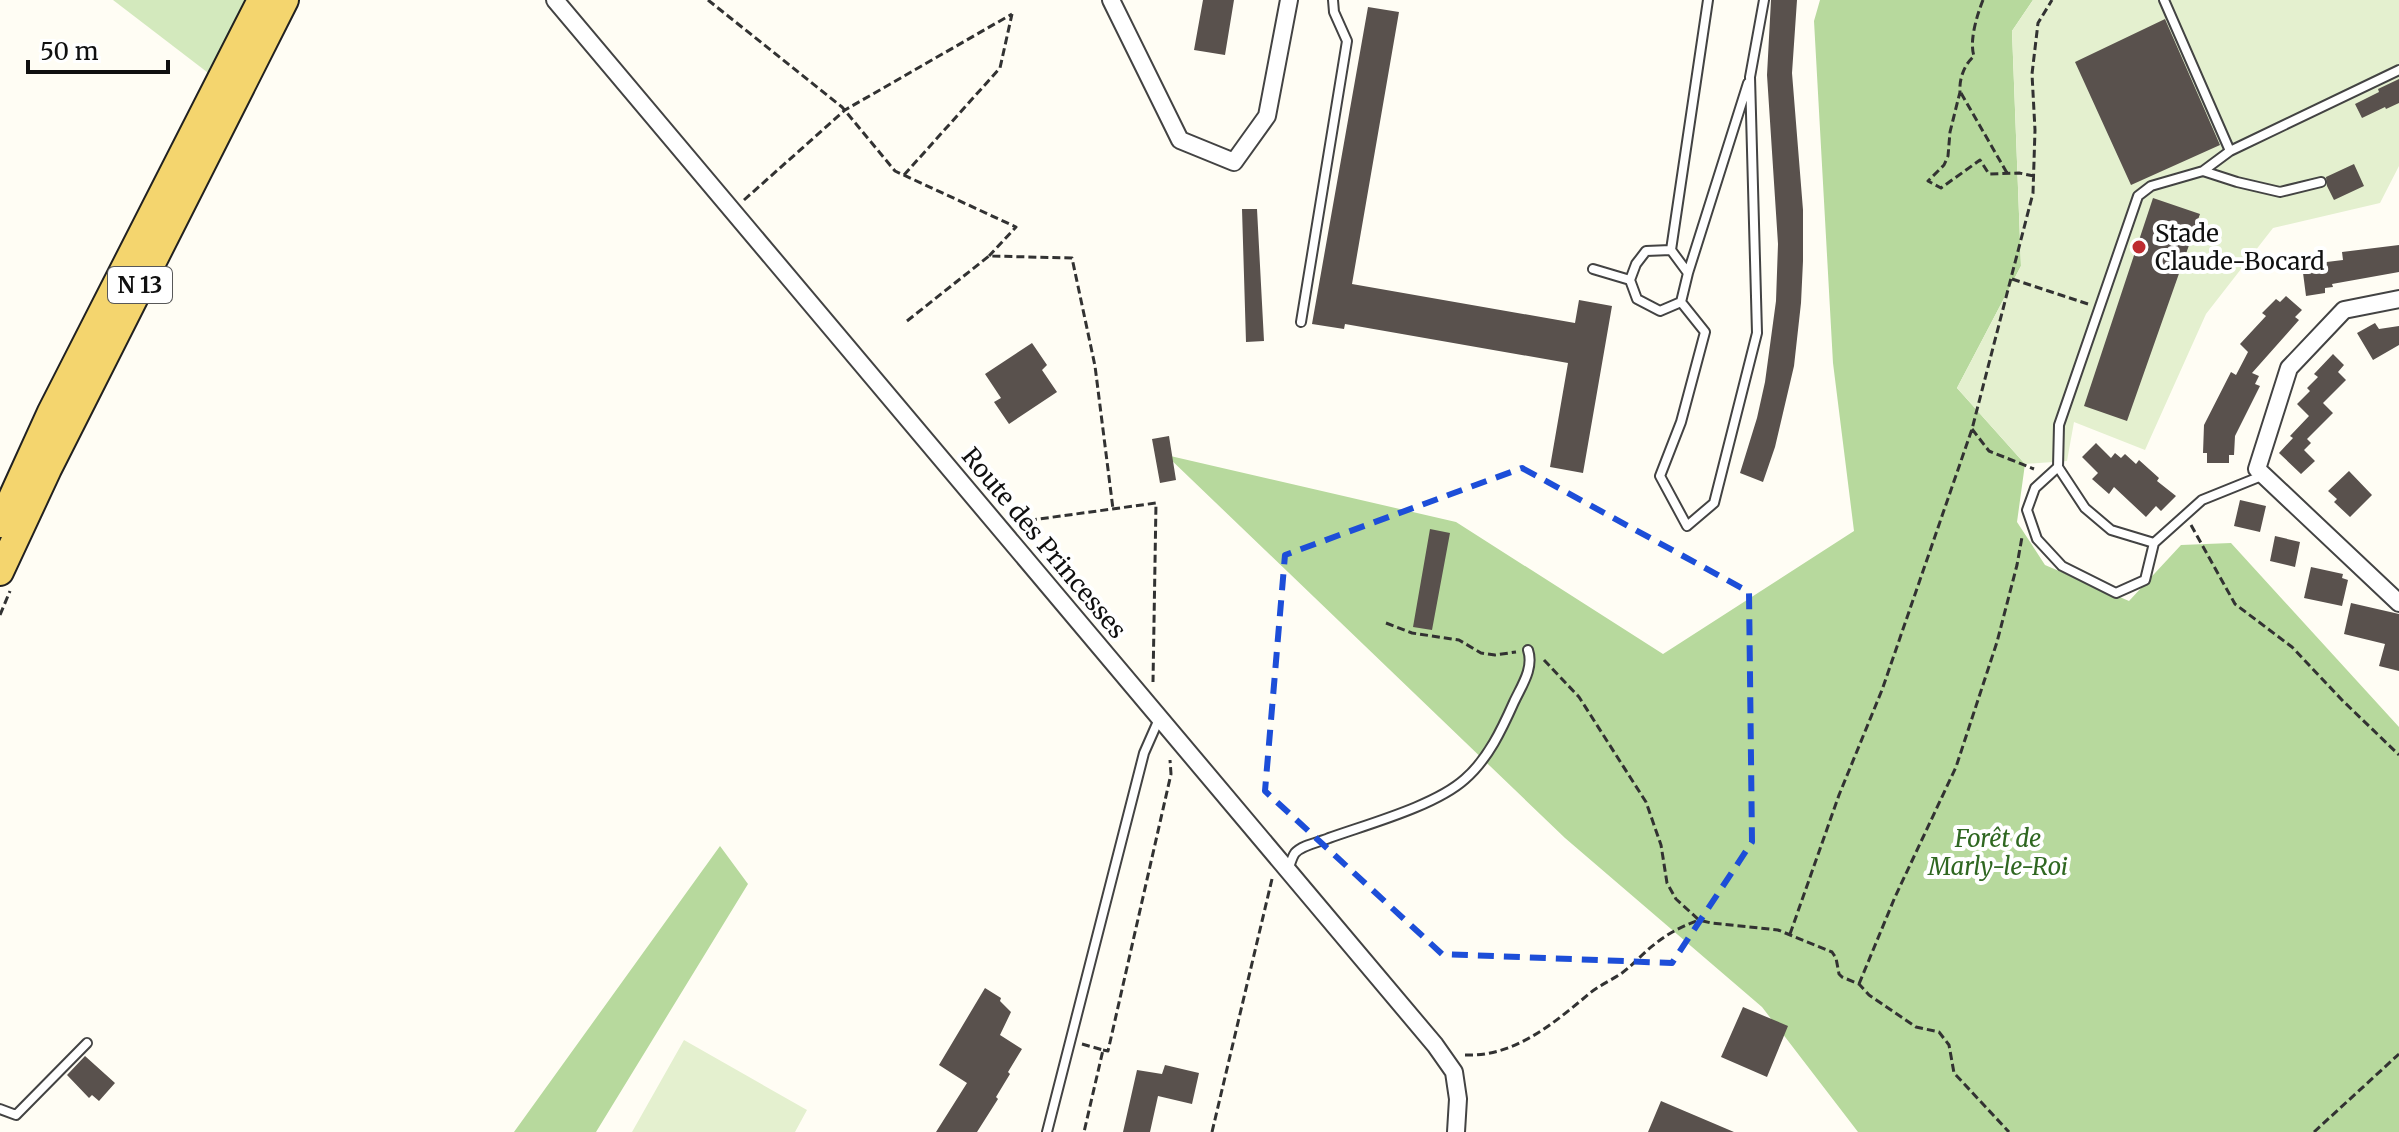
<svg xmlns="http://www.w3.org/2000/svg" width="2399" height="1132" font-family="Merriweather,serif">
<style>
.green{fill:#d3e9bd}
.forest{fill:#b7d99d}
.pitch{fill:#e4f0cf}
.building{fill:#59514d}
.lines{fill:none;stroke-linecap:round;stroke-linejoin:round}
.lane-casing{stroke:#434343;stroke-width:12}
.street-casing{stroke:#434343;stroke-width:20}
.primary-casing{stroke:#212121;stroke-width:30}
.path{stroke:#323232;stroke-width:3;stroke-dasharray:8 4;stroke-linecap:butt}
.lane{stroke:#fff;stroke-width:8}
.street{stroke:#fff;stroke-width:16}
.primary{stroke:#f4d56e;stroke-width:26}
.marked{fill:none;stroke:#1d4ed8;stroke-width:6;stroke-dasharray:16 10;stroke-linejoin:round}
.poi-dot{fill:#be2b30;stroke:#fff;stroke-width:3}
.labels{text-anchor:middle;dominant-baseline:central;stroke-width:8;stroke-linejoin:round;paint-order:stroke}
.shield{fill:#fff;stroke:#585858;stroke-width:2}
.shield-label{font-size:22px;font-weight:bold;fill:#101010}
.poi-label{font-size:24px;fill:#101010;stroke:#fff;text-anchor:start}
.street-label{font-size:24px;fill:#101010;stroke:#fff}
.park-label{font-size:24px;font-style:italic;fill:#2f6721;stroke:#fff}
</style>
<rect width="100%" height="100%" fill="#fffdf4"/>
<!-- green -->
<path class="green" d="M 113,0 L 260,0 L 220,82 Z"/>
<!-- forest -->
<path class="forest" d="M 1820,0 L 2033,0 L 2012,31 L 2021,266 L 1957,388 L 2025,464 L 2017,522 L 2045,565 L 2129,601 L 2181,545 L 2231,543 L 2399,727 L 2399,1132 L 1858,1132 L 1762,1007 L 1565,838 L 1166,455 L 1456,522 L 1663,654 L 1854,531 L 1833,363 L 1814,21 Z
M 720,846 L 748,884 L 596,1132 L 514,1132 Z"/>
<!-- pitch -->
<path class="pitch" d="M 2033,0 L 2399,0 L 2399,166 L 2380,203 L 2273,228 L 2206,314 L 2145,450 L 2074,422 L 2067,461 L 2025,464 L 1957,388 L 2021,266 L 2012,31 Z
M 684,1040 L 807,1110 L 795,1132 L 632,1132 Z"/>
<!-- building -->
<path class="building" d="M 1203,0 L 1234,0 L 1225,55 L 1194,50 Z
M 1771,0 L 1797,0 L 1792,73 L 1803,210 L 1803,261 L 1801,303 L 1794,366 L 1775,447 L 1763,482 L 1740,473 L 1757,418 L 1765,382 L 1776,301 L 1778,244 L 1767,75 Z
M 1368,7 L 1399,12 L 1352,284 L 1575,323 L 1579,300 L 1612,306 L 1583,473 L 1550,467 L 1568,363 L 1345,324 L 1344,329 L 1312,324 Z
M 2165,19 L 2220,145 L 2131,185 L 2075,62 Z
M 2399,79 L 2399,103 L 2386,109 L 2385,107 L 2362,118 L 2355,104 L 2379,92 L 2378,89 Z
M 2354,164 L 2364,186 L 2334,200 L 2327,186 L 2326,177 Z
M 2153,198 L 2200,214 L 2127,421 L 2084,406 Z
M 1242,209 L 1257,209 L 1264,341 L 1246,342 Z
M 2399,245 L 2399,272 L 2332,284 L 2333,287 L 2325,288 L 2325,293 L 2306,296 L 2302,265 L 2343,260 L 2342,252 Z
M 2286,296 L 2302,310 L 2295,317 L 2299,320 L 2252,373 L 2259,376 L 2255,384 L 2260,386 L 2235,436 L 2234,455 L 2229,455 L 2229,463 L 2207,463 L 2207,453 L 2203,453 L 2204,425 L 2231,372 L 2236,375 L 2248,352 L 2240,344 L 2266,316 L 2262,313 L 2276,299 L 2280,302 Z
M 2375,323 L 2379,329 L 2399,326 L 2399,345 L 2373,360 L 2357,333 Z
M 1032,343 L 1047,365 L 1042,370 L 1057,392 L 1009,424 L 994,402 L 1001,398 L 985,374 Z
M 2333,354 L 2344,365 L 2338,372 L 2346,380 L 2323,403 L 2333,413 L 2307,439 L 2311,443 L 2304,450 L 2315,461 L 2301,474 L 2279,453 L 2293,438 L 2290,436 L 2309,416 L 2297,404 L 2310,391 L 2307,388 L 2318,377 L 2314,374 Z
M 1169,436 L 1176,480 L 1160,483 L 1152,439 Z
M 2096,443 L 2111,458 L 2115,453 L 2121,458 L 2125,454 L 2136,464 L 2139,460 L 2159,478 L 2157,481 L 2176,496 L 2161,511 L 2156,506 L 2146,517 L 2114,487 L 2109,494 L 2092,479 L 2098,473 L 2082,457 Z
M 2349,471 L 2372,495 L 2350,517 L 2334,502 L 2337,499 L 2328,491 Z
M 2240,500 L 2266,506 L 2260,532 L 2234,526 Z
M 1430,529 L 1450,533 L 1432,630 L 1413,627 Z
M 2275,536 L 2300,542 L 2295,567 L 2270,561 Z
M 2311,567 L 2343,574 L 2342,578 L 2348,580 L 2342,606 L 2304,598 Z
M 2351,603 L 2399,614 L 2399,671 L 2379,666 L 2385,644 L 2344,634 Z
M 985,988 L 1001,998 L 1000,1001 L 1011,1012 L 1000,1035 L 1022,1049 L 1008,1072 L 1010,1074 L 996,1097 L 998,1099 L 977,1132 L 936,1132 L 967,1083 L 939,1065 Z
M 1743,1007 L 1788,1026 L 1767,1077 L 1721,1057 Z
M 85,1056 L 115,1083 L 99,1101 L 92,1095 L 89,1098 L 67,1075 Z
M 1165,1065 L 1199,1073 L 1192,1104 L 1158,1096 L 1150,1132 L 1123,1132 L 1137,1070 L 1162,1074 Z
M 1661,1101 L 1734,1132 L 1648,1132 Z"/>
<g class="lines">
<!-- lane casing -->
<g class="lane-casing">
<path id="lane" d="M 2164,0 L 2230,151
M 2203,171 L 2237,182 L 2280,192 L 2321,182
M 1671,250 L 1708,0
M 1593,269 L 1630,280 L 1637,299 L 1660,311 L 1681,302 L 1688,273 L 1671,250 L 1646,251 L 1636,264 L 1630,280
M 1688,273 L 1748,83
M 1681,302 L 1705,332 L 1681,422 L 1660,476 L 1687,526 L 1714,503 L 1757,333 L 1750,77 L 1764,0
M 1301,322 L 1347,41 L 1334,12 L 1333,0
M 2058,467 L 2035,488 L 2027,510 L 2037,539 L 2062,566 L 2116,593 L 2145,580 L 2154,543
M 2264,475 L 2202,500 L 2154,543 L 2111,530 L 2085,508 L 2058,467 L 2059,425 L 2138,196 L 2151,186 L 2203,171 L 2230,151 L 2399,70
M 1288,870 C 1290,865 1292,857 1295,853 C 1302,845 1320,842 1329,838 C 1368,824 1435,806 1465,779 C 1488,759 1502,729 1514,702 C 1522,685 1534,668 1528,650
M 0,1109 L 16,1115 L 87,1043
M 1047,1132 L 1144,753 L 1159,719"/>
</g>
<!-- street casing -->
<g class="street-casing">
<path id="street" d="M 555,0 L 1435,1045 L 1454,1072 L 1458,1099 L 1456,1132
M 1111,0 L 1180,140 L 1234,162 L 1267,116 L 1289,0
M 2399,299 L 2344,310 L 2289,368 L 2257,469 L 2399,603"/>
</g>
<!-- primary casing -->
<g class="primary-casing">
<path id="primary" d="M 0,524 L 51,412 L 261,0
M 0,572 L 48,469 L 285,0"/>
</g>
<!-- path -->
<path class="path" d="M 708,0 L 842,107 L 895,171 L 1016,227 L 989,256
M 1983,0 C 1977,15 1969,41 1974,56 C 1964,65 1959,79 1960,92 L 1950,132 L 1948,156 L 1944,165 L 1928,181 L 1941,188 L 1980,160 L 1989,174 L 2019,173 L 2034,176
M 1961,93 L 2007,173
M 904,175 L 1000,68 L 1012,14
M 744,200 L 845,110 L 1012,14
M 2012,279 L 2088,304
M 907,321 L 989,256 L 1072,258 L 1095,366 L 1113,509
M 1972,429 L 1989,451 L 2034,469
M 1017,522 L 1156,503 L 1153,682
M 2191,525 L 2235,604 L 2292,647 L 2343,701 L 2399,755
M 0,615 L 10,591
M 1386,623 L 1412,633 L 1459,640 L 1481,653 L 1495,655 L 1516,652
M 1544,660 L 1579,697 L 1646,802 L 1661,845 L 1667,883 L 1676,899 L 1699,920 L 1711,923 L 1778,930 L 1832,952 L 1836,958 L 1839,974 L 1842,977 L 1859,984 L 1869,995 L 1916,1027 L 1939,1032 L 1949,1045 L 1954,1073 L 2009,1132
M 1790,934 L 1839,795 L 1882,690 L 1972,429 L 2033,193 L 2035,130 L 2032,74 L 2038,23 L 2052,0
M 1859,984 L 1895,897 L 1956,767 L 1997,642 L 2017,565 L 2022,537
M 1082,1044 L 1103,1050 L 1084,1132
M 1103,1050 L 1108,1051 L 1171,774 L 1170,760
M 1465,1055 C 1515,1057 1554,1023 1590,993 C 1600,985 1612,980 1622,973 C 1634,964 1644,952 1655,944 C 1668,933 1683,926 1699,920
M 1212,1132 L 1272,879
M 2314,1132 L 2399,1054"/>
<!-- lane -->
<use href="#lane" class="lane"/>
<!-- street -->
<use href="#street" class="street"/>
<!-- primary -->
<use href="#primary" class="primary"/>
</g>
<!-- marked area -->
<path class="marked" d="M 1522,468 L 1749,592 L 1752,842 L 1672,963 L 1442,954 L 1265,791 L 1285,555 Z"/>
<!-- markers -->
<circle class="poi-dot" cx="2139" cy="247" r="8"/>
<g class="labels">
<!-- shield labels -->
<rect class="shield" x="108" y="267" width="64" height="36" rx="6"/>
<g class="shield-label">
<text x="140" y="285">N 13</text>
</g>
<!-- poi labels -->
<g class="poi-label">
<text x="2155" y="233">Stade<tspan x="2155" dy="28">Claude-Bocard</tspan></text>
</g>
<!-- street labels -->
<g class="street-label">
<text transform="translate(1044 543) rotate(50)">Route des Princesses</text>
</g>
<!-- park labels -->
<g class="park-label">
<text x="1998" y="838">Forêt de<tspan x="1998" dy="28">Marly-le-Roi</tspan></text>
</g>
</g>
<!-- scale -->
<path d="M28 60v12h140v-12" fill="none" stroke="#101010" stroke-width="4"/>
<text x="40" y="60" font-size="24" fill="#101010" stroke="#ffffff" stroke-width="6" paint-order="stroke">50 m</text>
</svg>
